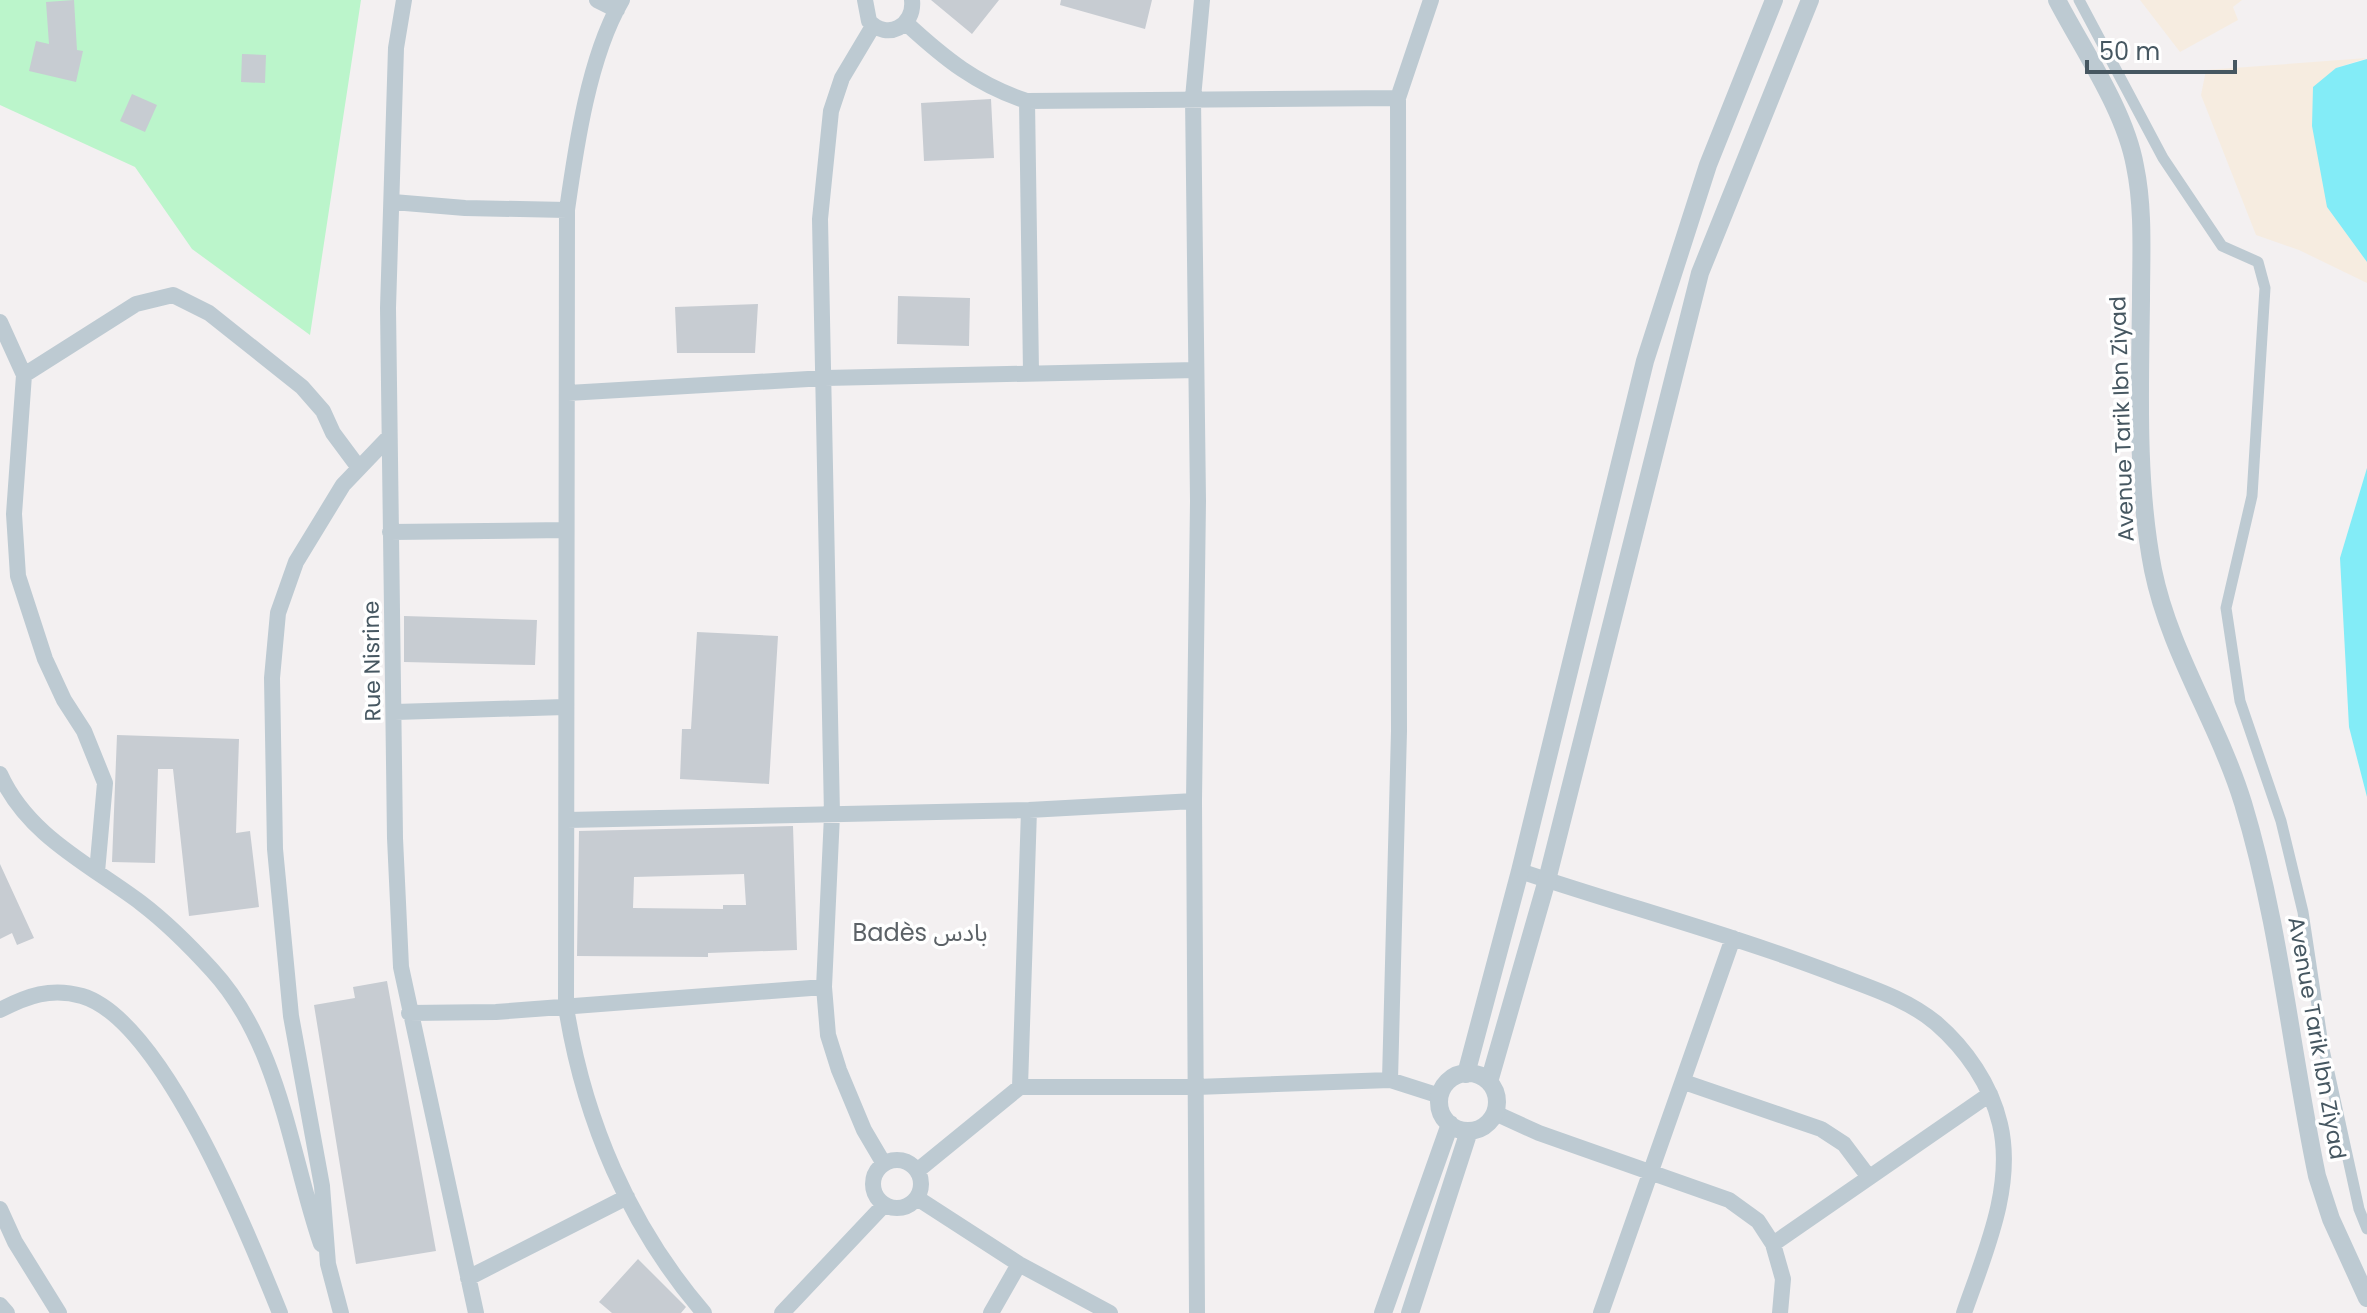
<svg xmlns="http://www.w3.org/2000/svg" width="2367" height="1313" font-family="Poppins,'Noto Sans Arabic',sans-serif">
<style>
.green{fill:#bbf5cb}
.sand{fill:#f6ece0}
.water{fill:#83ecf7}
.building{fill:#c7ccd2;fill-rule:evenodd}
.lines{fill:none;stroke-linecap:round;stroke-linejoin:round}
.pedestrian{stroke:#bdcad2;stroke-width:11}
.minor{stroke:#bdcad2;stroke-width:16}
.tertiary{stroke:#bdcad2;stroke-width:18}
.labels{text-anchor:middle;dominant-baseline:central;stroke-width:7;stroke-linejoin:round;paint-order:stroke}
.street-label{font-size:22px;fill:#465761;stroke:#fff}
.neighbourhood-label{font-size:24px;fill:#5c6267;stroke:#fff}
</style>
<rect width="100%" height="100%" fill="#f3f0f1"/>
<!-- green -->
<path class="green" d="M 0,0 L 361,0 L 310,335 L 192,249 L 135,167 L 0,105 Z"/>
<!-- sand -->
<path class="sand" d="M 2140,0 L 2242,0 L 2233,7 L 2238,20 L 2180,52 Z
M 2367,58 L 2336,68 L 2327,207 L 2367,262 L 2367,283 L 2299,250 L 2256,235 L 2201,95 L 2206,70 Z"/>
<!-- water -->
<path class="water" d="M 2367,59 L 2367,262 L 2327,207 L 2312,126 L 2313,87 L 2336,68 Z
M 2367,468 L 2367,797 L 2349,727 L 2340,558 Z"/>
<!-- building -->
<path class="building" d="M 74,0 L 77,50 L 83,51 L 76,82 L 29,71 L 36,41 L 49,44 L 46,2 Z
M 931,0 L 999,0 L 972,34 Z
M 1061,0 L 1152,0 L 1145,29 L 1060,5 Z
M 242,54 L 266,55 L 265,83 L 241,82 Z
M 132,94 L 157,105 L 145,132 L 120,121 Z
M 991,99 L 994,158 L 924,161 L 921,103 Z
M 898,296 L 970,298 L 969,346 L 897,344 Z
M 758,304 L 755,353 L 677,353 L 675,307 Z
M 404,616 L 537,620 L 535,665 L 404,662 Z
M 697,632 L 778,636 L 769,784 L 680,779 L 682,729 L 691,729 Z
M 117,735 L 239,739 L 236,833 L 250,831 L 259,907 L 189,916 L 173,769 L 158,769 L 155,863 L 112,862 Z
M 793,826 L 797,950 L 708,953 L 708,957 L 577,956 L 579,831 ZM 744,874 L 746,905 L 723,905 L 723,909 L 633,908 L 634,877 Z
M 0,864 L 34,938 L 17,945 L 12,933 L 0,939 Z
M 387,981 L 436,1251 L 356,1264 L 314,1005 L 355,998 L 353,987 Z
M 638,1259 L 686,1307 L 681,1313 L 612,1313 L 599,1302 Z"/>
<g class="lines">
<!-- pedestrian -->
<path class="pedestrian" d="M 2079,0 L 2163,158 L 2222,246 L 2258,262 L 2265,288 L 2252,496 L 2226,608 L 2240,701 L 2281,821 L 2303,912 L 2323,1045 L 2359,1209 L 2367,1229"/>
<!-- minor -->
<path class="minor" d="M 404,0 L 396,48 L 388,308 L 395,838 L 401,967 L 476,1313
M 597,0 L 617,10
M 622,0 C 589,56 576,146 567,210 L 566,1007 C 584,1120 629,1226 704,1313
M 865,0 L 869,21 C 887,41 915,26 912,0
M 906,23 C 944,58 977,85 1027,101 L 1398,98
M 873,26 L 842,78 L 831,111 L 820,219 L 832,815 L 824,987 L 828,1035 L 839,1070 L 864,1130 L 884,1164
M 1027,101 L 1031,372
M 393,202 L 465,208 L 567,210
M 0,322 L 24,375 L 14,514 L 18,576 L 45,659 L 64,700 L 84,731 L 105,783 L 97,872
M 24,375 L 136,304 L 173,295 L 209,313 L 302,387 L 323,411 L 333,433 L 359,468
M 568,393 L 825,378 L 1196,370
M 390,532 L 566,530
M 395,712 L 565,707
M 0,774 C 28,836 89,864 141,903 C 166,922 191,947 212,970 C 280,1044 290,1153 321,1244
M 567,820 L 1029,810 L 1194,801
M 1520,871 C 1624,906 1730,934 1832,973 C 1868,987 1906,998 1936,1023 C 1966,1049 1991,1085 2000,1124 C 2015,1187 1984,1255 1964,1313
M 0,1010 C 27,996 51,987 82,996 C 163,1020 249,1236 280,1313
M 409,1013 L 496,1012 L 824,987
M 1390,1080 L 1399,731 L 1398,98 L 1431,0
M 1684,1082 L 1821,1129 L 1844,1144 L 1868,1176
M 1020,1087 L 1029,810
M 1495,1113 L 1539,1133 L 1729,1200 L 1758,1221 L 1773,1244 L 1990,1094
M873 1184a24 24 0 1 1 48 0a24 24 0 1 1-48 0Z
M 917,1171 L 1020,1087 L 1196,1087 L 1390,1080 L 1440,1096
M 917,1198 L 1019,1264 L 1110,1313
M 0,1209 L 15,1242 L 59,1313
M 1773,1244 L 1783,1279 L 1780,1313
M 468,1278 L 627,1197
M 0,1305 L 7,1313
M 341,1313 L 328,1264 L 322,1186 L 291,1016 L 275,849 L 272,678 L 278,613 L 296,562 L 343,485 L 388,438
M 782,1313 L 884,1205
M 991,1313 L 1019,1264
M 1197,1313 L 1194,801 L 1198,501 L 1193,98 L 1202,0
M 1601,1313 L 1733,938"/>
<!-- tertiary -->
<path class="tertiary" d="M 2057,0 C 2083,50 2125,110 2135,166 C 2144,209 2141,256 2141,300 C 2140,388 2136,483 2153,570 C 2170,653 2218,722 2243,803 C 2280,925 2291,1052 2317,1176 L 2331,1219 L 2367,1298
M1439 1102a29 29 0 1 1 58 0a29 29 0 1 1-58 0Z
M 1466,1074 L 1520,871 L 1645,361 L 1708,165 L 1774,0
M 1489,1082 L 1547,880 L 1700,273 L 1810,0
M 1383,1313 L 1450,1124
M 1410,1313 L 1469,1131"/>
</g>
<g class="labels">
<!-- street labels -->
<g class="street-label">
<text transform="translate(2122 419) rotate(-92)">Avenue Tarik Ibn Ziyad</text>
<text transform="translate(372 661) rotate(-91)">Rue Nisrine</text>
<text transform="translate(2317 1038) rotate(80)">Avenue Tarik Ibn Ziyad</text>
</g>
<!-- neighbourhood labels -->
<g class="neighbourhood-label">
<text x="920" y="932">Badès بادس</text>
</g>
</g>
<!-- scale -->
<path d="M2087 60v12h148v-12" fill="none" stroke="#465761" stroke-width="4"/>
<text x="2099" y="60" font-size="24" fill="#465761" stroke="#ffffff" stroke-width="6" paint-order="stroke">50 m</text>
</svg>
